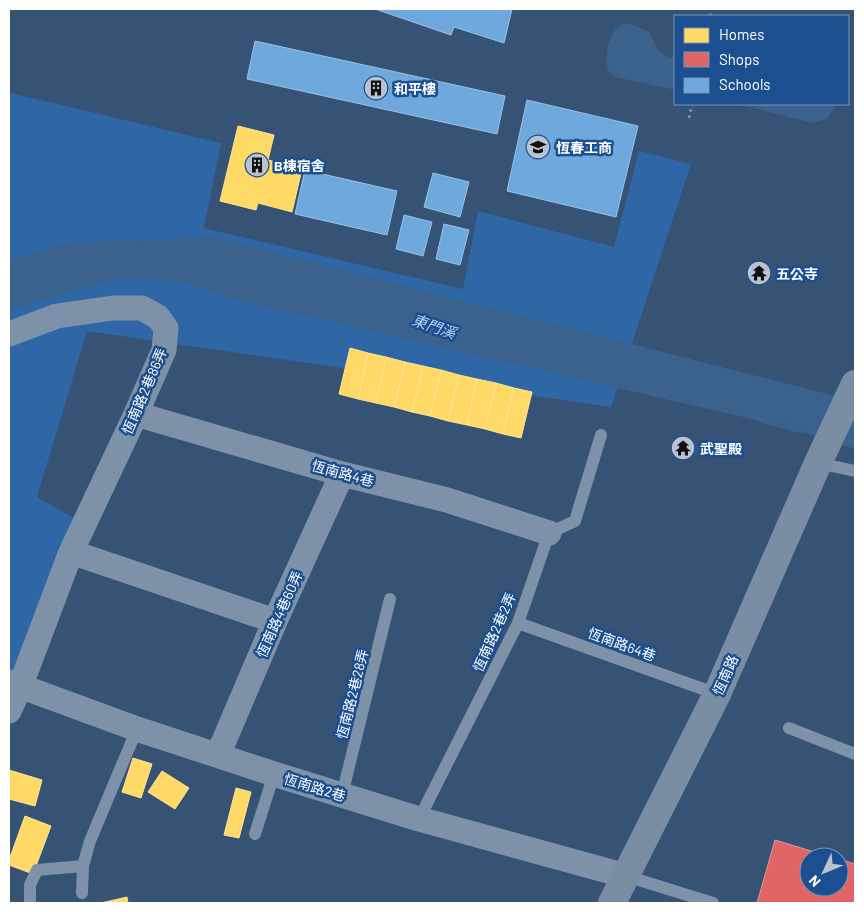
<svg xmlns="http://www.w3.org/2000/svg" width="864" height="912" font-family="Barlow,'Noto Sans TC',sans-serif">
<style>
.green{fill:#2f66a5}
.water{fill:#3b618d}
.homes{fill:#ffd966;stroke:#ffe494}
.shops{fill:#e06666;stroke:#e99494}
.schools{fill:#6fa8dc;stroke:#9ac2e6}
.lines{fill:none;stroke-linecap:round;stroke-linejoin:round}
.stream{stroke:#3b618d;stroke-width:6}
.path{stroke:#7d92a8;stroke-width:3;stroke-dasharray:2.5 4;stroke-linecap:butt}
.lane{stroke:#7d92a8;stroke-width:12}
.street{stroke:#7d92a8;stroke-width:25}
.secondary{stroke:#798da4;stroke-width:28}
.labels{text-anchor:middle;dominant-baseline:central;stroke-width:5;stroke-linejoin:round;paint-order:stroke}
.poi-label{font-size:14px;font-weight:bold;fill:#fff;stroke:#1b4f8f;text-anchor:start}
.street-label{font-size:14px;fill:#fff;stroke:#1b4f8f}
.water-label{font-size:15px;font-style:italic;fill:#b5d3f5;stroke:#1b4f8f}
</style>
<rect width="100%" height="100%" fill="#365274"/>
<!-- green -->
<path class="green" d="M 9,90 L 11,93 L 221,143 L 204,228 L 463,289 L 478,211 L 614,247 L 639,151 L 691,164 L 611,407 L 87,331 L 37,497 L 84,524 L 9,710 Z"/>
<!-- water -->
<path class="water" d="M 623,23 L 634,25 L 649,32 L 658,50 L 670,59 L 675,55 L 675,90 L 615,77 L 608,71 L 606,59 L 608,46 L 614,31 Z
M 738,104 L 834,104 L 834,109 L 827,119 L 812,123 Z
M 214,237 L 855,401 L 855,449 L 790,428 L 234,299 L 180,281 L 120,277 L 44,299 L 9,311 L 9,261 L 68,243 Z"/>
<!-- homes -->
<path class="homes" d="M 238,126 L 274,135 L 268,160 L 302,169 L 292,212 L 258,203 L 256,210 L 220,201 Z
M 350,348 L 368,353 L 358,399 L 339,394 Z
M 368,353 L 386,357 L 376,403 L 358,399 Z
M 386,357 L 405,362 L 394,407 L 376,403 Z
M 405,362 L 423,366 L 412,412 L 394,407 Z
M 423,366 L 441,370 L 430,416 L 412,412 Z
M 441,370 L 459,375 L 448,421 L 430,416 Z
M 459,375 L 477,379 L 467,425 L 448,421 Z
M 477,379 L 496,383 L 485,429 L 467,425 Z
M 496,383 L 514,388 L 503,434 L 485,429 Z
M 514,388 L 532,392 L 521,438 L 503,434 Z
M 133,758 L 152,764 L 141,798 L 122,792 Z
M 9,770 L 42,780 L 35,806 L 9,799 Z
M 162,771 L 189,788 L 175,809 L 148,792 Z
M 236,788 L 251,792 L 239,838 L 224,835 Z
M 25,816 L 51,826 L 33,874 L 9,865 L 9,860 Z
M 127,897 L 128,903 L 101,903 Z"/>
<!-- shops -->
<path class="shops" d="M 775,840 L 831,857 L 809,857 L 809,887 L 839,887 L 839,859 L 855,864 L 855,903 L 757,903 Z"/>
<!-- schools -->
<path class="schools" d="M 375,9 L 512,9 L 504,43 L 454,27 L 451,35 Z
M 255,41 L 505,96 L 497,134 L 247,79 Z
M 527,100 L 638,126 L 616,217 L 507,191 Z
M 305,170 L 397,191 L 387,235 L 295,214 Z
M 433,173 L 469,182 L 460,217 L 424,207 Z
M 404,215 L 432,222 L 423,256 L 396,249 Z
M 444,224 L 469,230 L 460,265 L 436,259 Z"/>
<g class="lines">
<!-- stream -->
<path class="stream" d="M 763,420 L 800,430"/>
<!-- path -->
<path class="path" d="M 710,16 L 711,13
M 689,118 L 692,104"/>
<!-- lane -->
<path class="lane" d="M 818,463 L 855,471
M 518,623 L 717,694
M 789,728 L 855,754
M 342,795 L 390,599
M 419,819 L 518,623 L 549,533 L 575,521 L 601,435
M 255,834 L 274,774
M 626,876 L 713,903
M 82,893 L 83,866 L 90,841 L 137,729
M 30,903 L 30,885 L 37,870 L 83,866"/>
<!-- street -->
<path class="street" d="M 9,334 L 57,316 L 113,308 L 142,308 L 158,317 L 166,328 L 164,350 L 136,414 L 71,552 L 20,687 L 9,711
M 136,414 L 342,474 L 447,500 L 549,533
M 71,552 L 275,621
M 9,682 L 137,729 L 274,774 L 419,819 L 626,876
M 218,755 L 275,621 L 342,474"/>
<!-- secondary -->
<path class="secondary" d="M 612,903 L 717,694 L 818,463 L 855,384"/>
</g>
<!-- icons -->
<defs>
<g id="building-disc" transform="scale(1.25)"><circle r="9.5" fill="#b9c2ce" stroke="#1b4f8f"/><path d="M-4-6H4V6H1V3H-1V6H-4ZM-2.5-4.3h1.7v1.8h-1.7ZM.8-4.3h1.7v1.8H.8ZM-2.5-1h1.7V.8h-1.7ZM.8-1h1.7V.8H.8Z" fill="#111"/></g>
<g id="school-disc" transform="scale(1.25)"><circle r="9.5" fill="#b9c2ce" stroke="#1b4f8f"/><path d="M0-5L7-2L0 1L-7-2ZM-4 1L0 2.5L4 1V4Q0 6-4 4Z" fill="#111"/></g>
<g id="temple-disc" transform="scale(1.25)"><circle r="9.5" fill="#b9c2ce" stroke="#1b4f8f"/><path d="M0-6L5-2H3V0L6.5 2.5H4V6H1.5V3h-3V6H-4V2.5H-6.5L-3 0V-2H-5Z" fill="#111"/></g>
</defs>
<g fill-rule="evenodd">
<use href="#building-disc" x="376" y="88"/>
<use href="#school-disc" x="538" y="147"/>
<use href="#building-disc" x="257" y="165"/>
<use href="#temple-disc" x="759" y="273"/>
<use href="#temple-disc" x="683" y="448"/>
</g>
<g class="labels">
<!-- poi labels -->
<g class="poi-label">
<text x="394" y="88">和平樓</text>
<text x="556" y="147">恆春工商</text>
<text x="274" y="165">B棟宿舍</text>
<text x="776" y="273">五公寺</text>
<text x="700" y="448">武聖殿</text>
</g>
<!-- street labels -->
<g class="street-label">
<text transform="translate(144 391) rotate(-67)">恆南路2巷86弄</text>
<text transform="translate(343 473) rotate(15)">恆南路4巷</text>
<text transform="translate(279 614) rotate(-66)">恆南路4巷60弄</text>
<text transform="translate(494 632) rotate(-66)">恆南路2巷2弄</text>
<text transform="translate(622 644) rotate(20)">恆南路64巷</text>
<text transform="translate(725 675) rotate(-66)">恆南路</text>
<text transform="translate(352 694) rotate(-76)">恆南路2巷28弄</text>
<text transform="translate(315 787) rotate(17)">恆南路2巷</text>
</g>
<!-- water labels -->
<g class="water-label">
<text transform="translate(434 326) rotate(19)">東門溪</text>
</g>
</g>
<!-- border -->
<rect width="864" height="912" fill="none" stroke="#ffffff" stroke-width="20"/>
<!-- legend -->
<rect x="674" y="15" width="175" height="90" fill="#1b4f8f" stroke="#7695bc"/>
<rect x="684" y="28" width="25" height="15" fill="#ffd966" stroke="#7695bc"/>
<text x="719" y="40" font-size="15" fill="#ffffff">Homes</text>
<rect x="684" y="52" width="25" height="15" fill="#e06666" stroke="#7695bc"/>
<text x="719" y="65" font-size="15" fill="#ffffff">Shops</text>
<rect x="684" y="78" width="25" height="15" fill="#6fa8dc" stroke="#7695bc"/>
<text x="719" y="90" font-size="15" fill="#ffffff">Schools</text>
<!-- north arrow -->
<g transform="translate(824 872) rotate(226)"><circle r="24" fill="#1b4f8f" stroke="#7695bc"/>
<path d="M0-4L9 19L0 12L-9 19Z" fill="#b9c2ce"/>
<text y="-8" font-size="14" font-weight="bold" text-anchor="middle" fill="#ffffff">N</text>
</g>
</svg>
